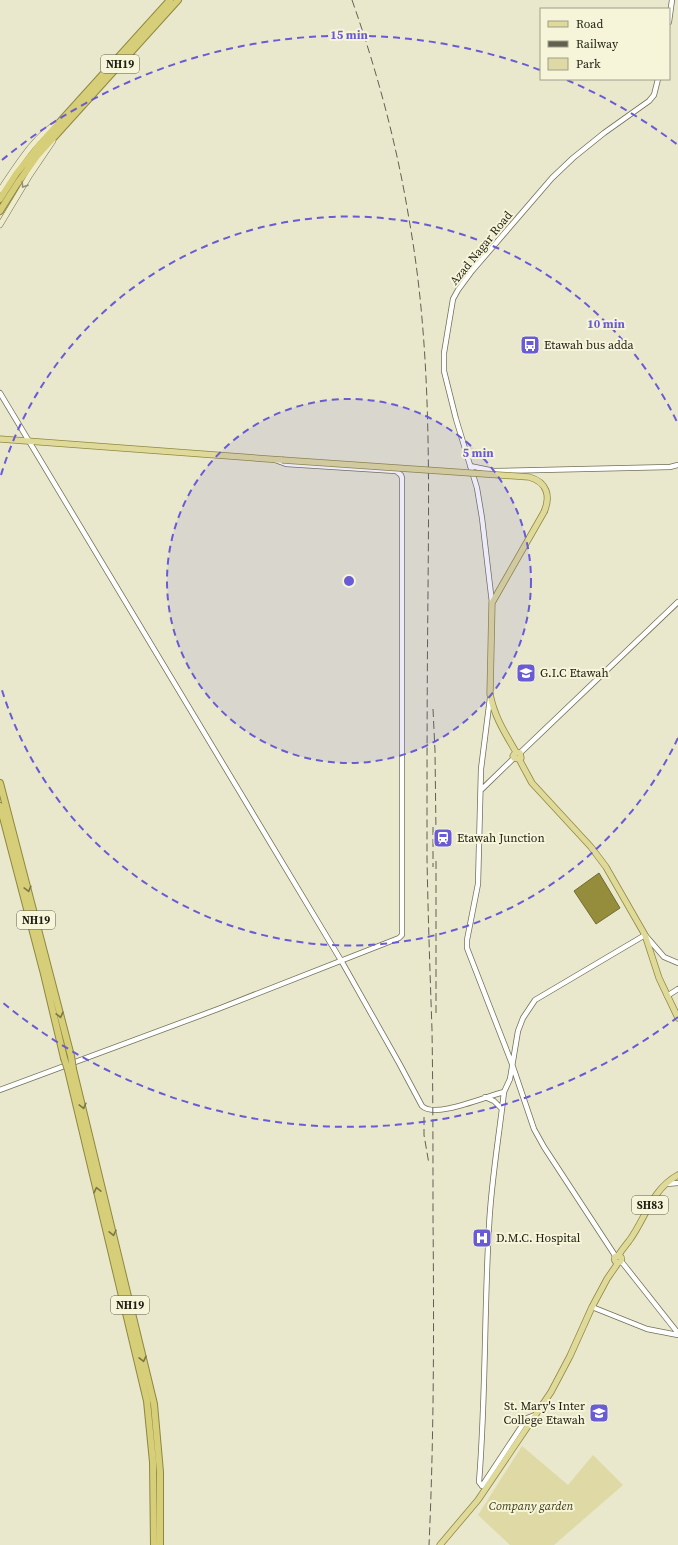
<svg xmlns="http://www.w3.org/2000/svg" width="678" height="1545" font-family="'Source Serif 4',serif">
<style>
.green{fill:#dfdaa5}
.water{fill:#958d3b;stroke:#716b2f}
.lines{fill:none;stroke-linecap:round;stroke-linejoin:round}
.tertiary-casing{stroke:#727058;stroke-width:6}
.secondary-casing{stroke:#727058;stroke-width:6}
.primary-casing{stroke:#8e883f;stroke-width:7}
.trunk-casing{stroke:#8e883f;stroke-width:8}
.tertiary{stroke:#fff;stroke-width:4.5}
.secondary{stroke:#efeccc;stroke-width:5}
.primary{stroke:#e0da9a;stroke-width:5.5}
.trunk{stroke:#d6ce78;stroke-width:6}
.rail{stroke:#626151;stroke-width:1;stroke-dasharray:8 4;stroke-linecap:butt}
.primary-bridge-casing{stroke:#8e883f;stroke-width:7;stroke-linecap:butt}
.trunk-bridge-casing{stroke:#8e883f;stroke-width:8;stroke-linecap:butt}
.primary-bridge{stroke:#e0da9a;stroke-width:5.5}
.trunk-bridge{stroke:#d6ce78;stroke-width:6}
.oneway{stroke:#918f79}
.oneway2{stroke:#7a7646}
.ring{fill:none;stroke:#695bd5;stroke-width:2;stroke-dasharray:7 5}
.labels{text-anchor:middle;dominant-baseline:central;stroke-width:4;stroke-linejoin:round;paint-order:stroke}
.shield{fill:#f6f5d9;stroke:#5f5e4e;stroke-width:1}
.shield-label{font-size:11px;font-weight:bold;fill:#1e1d13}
.street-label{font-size:12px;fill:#1e1d13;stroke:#f6f5d9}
.poi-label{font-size:12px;fill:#1e1d13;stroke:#f6f5d9;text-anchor:start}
.park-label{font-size:12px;font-style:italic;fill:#3e3b17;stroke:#f6f5d9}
.centre{fill:#695bd5;stroke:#f6f5d9;stroke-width:2}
.ring-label{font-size:12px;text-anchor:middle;font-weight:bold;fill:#695bd5;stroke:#f6f5d9;stroke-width:4;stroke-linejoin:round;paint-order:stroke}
</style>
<rect width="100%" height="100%" fill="#e9e7cc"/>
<!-- green -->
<path class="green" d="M 522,1446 L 568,1485 L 593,1455 L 623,1485 L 554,1545 L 510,1545 L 478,1515 Z"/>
<!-- water -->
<path class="water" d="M 599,873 L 620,908 L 596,924 L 574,891 Z"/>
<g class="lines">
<!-- tertiary casing -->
<g class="tertiary-casing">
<path id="tertiary" d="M 669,22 L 672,0
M 0,393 L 342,962 L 399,1063 L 422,1106 C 435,1119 486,1096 504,1092
M 470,466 L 494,471 L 670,467 L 678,465
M 492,603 L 482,518 L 477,488 L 456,419 L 444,371 L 444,353 L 453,299 L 458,290 L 472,271 L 552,178 L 573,158 L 604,133 L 649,101 L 654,95 L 658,79
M 490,698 L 481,769 L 478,884 L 467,940 L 467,948 L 512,1064 L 534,1129 L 544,1147 L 616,1257
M 520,753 L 678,602
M 481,790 L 514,758
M 667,996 L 678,989
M 0,1090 L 218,1009 L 399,938 L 402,935 L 402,478 L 401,475 L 396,471 L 286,464 L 275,460
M 485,1097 L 494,1101 L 502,1109
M 666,1184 L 678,1183
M 621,1261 L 678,1333
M 592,1307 L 647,1329 L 678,1335
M 535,1415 L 527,1418 L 482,1486 L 479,1482 C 486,1397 484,1312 489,1227 C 491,1182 499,1137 504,1092 L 510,1079 L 518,1031 L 523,1018 L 535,1000 L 645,935 L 664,957 L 678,963"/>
</g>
<!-- secondary casing -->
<g class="secondary-casing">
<path id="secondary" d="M 0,190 C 15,168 34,136 57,123
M 0,225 L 30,175 L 53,141"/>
</g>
<!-- primary casing -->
<g class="primary-casing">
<path id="primary" d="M 0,439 L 282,460
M 516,752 C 505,733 494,716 490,694 L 492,603 L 544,512
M 519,759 L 521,758 L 520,753 L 516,752 L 513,756 L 514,758 L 519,759 L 532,783 L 591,847 L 606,867 L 645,935 L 659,978 L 678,1018
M614.5 1259a3.5 3.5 0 1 1 7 0a3.5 3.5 0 1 1-7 0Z
M 618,1256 C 621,1251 625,1246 629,1241 C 646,1218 651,1190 678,1175
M 440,1545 L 478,1500 L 551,1392 L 570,1356 L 592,1307 L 607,1279 L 618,1263"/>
</g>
<!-- trunk casing -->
<g class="trunk-casing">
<path id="trunk" d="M 0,199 L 16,174 L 40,144 L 170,0
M 0,211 L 17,184 L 37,156 L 178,0
M 0,783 L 71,1056
M 0,806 L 44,974 L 64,1058
M 73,1069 L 154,1404 L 160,1472 L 160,1545
M 68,1070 L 147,1401 L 153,1462 L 154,1545"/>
</g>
<!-- tertiary -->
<use href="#tertiary" class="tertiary"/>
<!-- secondary -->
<use href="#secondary" class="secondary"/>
<!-- primary -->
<use href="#primary" class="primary"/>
<!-- trunk -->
<use href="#trunk" class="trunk"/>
<!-- rail -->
<path class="rail" d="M 352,0 C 377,71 397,145 409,219 C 431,342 429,468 428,593 C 427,681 427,770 427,858 C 428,915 430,972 432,1030 C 433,1092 433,1155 433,1217 C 434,1326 434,1436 429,1545
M 433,709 L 435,751 L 436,833
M 433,827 L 433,867
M 436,1013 L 436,861
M 424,1117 L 424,1135 L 429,1164"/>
<!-- primary-bridge casing -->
<g class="primary-bridge-casing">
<path id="primary-bridge" d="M 282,460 L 529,477 C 547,482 551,496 544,512"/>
</g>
<!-- trunk-bridge casing -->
<g class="trunk-bridge-casing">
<path id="trunk-bridge" d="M 71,1056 L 73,1069
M 64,1058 L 68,1070"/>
</g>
<!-- primary-bridge -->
<use href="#primary-bridge" class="primary-bridge"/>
<!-- trunk-bridge -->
<use href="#trunk-bridge" class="trunk-bridge"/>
</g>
<!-- one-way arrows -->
<defs><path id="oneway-chevron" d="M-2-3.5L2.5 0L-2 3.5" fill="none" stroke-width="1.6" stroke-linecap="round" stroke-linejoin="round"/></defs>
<use class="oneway" href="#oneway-chevron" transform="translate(24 185) rotate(122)"/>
<g class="oneway2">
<use href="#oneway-chevron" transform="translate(28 889) rotate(75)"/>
<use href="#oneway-chevron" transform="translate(60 1015) rotate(76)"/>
<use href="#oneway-chevron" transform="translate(83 1106) rotate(76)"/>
<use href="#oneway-chevron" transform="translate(97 1190) rotate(-103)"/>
<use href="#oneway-chevron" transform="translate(113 1233) rotate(77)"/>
<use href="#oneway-chevron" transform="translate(143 1359) rotate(77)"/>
</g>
<!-- distance rings -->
<circle cx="349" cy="581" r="182" fill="#695bd5" fill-opacity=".12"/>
<g class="ring">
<circle cx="349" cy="581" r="182"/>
<path d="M678 738A364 364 0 0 1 1 687M1 475A364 364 0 0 1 678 424"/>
<path d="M678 1017A546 546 0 0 1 2 1002M2 160A546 546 0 0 1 540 70M567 80A546 546 0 0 1 678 145"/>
</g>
<!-- icons -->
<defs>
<g id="bus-square" transform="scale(1)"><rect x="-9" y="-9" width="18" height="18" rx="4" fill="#695bd5" stroke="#f6f5d9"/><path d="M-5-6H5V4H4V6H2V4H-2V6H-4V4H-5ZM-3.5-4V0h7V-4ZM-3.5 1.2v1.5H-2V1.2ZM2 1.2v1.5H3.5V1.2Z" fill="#fff"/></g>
<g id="school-square" transform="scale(1)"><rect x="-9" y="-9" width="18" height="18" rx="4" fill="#695bd5" stroke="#f6f5d9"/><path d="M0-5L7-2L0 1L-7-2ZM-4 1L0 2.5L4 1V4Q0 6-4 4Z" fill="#fff"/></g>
<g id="station-square" transform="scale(1)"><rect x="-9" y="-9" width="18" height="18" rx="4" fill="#695bd5" stroke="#f6f5d9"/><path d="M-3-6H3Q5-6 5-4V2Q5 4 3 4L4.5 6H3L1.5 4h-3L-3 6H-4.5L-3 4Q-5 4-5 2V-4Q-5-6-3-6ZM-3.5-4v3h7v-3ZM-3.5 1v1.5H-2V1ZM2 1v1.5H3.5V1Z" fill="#fff"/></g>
<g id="hospital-square" transform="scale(1)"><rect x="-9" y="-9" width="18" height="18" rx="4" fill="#695bd5" stroke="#f6f5d9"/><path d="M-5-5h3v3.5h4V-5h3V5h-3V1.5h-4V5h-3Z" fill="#fff"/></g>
</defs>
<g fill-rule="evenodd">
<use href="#bus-square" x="530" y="345"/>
<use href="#school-square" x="526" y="673"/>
<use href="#station-square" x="443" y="838"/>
<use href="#hospital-square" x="482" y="1238"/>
<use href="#school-square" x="599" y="1413"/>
</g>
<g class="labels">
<!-- shield labels -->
<g class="shield">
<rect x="101" y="55" width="38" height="18" rx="3"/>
<rect x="17" y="911" width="38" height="18" rx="3"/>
<rect x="632" y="1196" width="36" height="18" rx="3"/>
<rect x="111" y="1296" width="38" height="18" rx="3"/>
</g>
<g class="shield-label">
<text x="120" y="64">NH19</text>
<text x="36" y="920">NH19</text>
<text x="650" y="1205">SH83</text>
<text x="130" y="1305">NH19</text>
</g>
<!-- street labels -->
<g class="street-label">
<text transform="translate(481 248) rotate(-51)">Azad Nagar Road</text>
</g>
<!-- poi labels -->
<g class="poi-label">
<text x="544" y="345">Etawah bus adda</text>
<text x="540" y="673">G.I.C Etawah</text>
<text x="457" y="838">Etawah Junction</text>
<text x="496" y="1238">D.M.C. Hospital</text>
<text x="585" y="1406" text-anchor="end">St. Mary's Inter<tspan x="585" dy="14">College Etawah</tspan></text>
</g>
<!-- park labels -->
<g class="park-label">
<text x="531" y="1506">Company garden</text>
</g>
</g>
<circle cx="349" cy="581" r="6" class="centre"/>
<g class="ring-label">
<text x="349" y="39">15 min</text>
<text x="606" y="328">10 min</text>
<text x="478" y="457">5 min</text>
</g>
<!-- legend -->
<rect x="540" y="8" width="130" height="72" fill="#f6f5d9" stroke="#a09f8a"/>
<rect x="548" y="21" width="20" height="6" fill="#e0da9a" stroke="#a09f8a"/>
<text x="576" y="28" font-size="12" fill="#1e1d13">Road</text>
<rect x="548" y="41" width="20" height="6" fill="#626151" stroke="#a09f8a"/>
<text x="576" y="48" font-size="12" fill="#1e1d13">Railway</text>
<rect x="548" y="58" width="20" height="12" fill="#dfdaa5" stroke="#a09f8a"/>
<text x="576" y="68" font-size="12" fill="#1e1d13">Park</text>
</svg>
